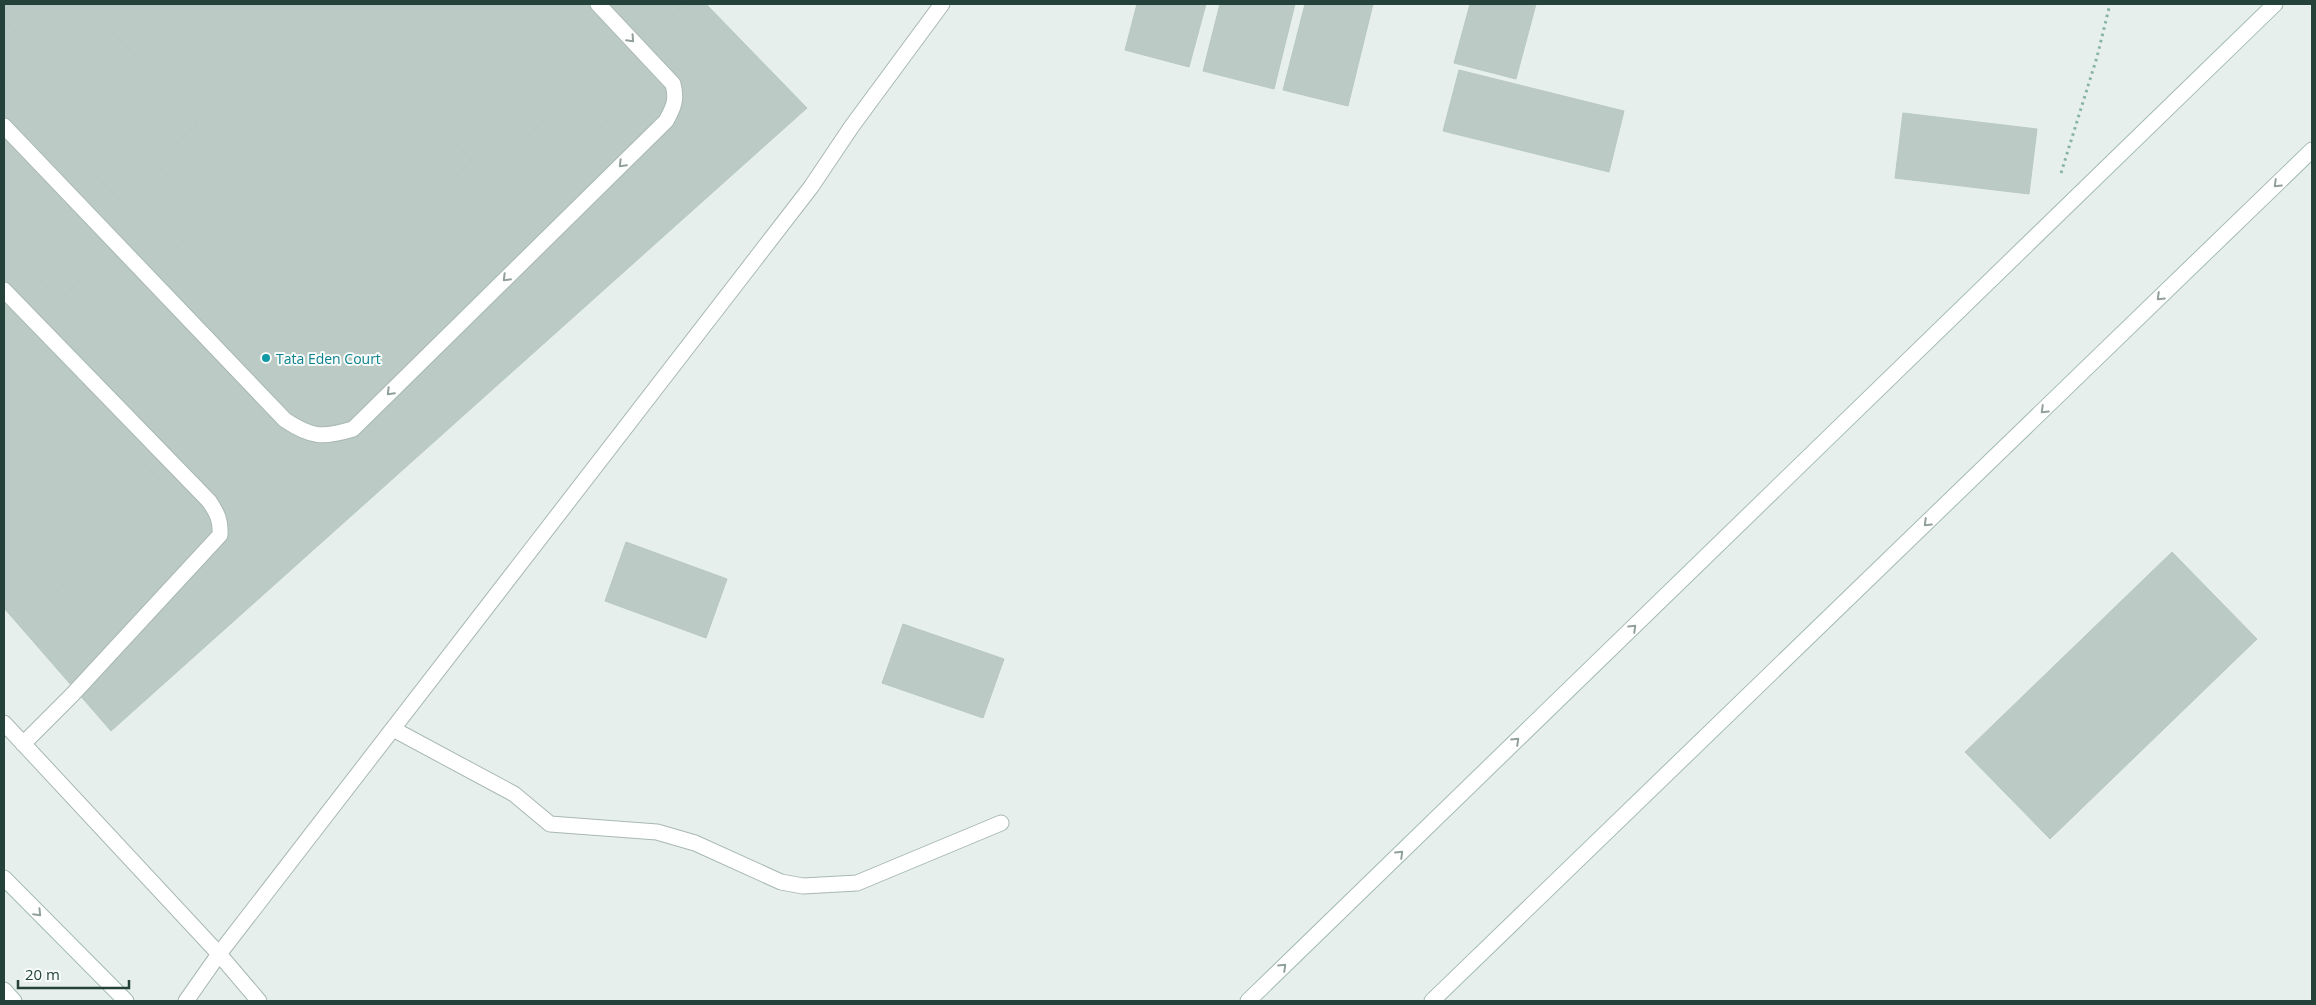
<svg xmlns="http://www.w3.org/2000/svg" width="2316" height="1005" font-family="'Open Sans',sans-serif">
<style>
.building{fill:#bbcac4;stroke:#b8c9c2}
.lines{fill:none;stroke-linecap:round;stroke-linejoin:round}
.lane-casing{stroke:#a8b8b2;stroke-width:17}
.street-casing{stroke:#a8b8b2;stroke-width:17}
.secondary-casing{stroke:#a4bbb3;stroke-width:17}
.path{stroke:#86b3a5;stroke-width:3;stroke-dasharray:2.5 4;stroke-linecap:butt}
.lane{stroke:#fff;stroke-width:15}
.street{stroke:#fff;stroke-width:15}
.secondary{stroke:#fff;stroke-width:15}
.oneway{stroke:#92a09c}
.culture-dot{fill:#0f9aa8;stroke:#f7fbf9;stroke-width:2}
.labels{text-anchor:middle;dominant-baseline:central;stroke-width:4;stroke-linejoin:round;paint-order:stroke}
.culture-label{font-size:14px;fill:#0d838f;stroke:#f7fbf9;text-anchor:start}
</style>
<rect width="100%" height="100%" fill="#e6efeb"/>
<!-- building -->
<path class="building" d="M 4,4 L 706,4 L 807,108 L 111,731 L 4,608 Z
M 613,4 L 646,4 L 665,23 L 681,6 L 726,51 L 693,84 Z
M 1137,4 L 1206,4 L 1189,67 L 1125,50 Z
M 1220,4 L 1295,4 L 1274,89 L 1203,71 Z
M 1305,4 L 1373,4 L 1348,106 L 1283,90 Z
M 1470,4 L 1536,4 L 1516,79 L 1454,63 Z
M 92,10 L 198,123 L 155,163 L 207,219 L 170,254 L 4,77 L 4,20 L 40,59 Z
M 1459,70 L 1624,111 L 1609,172 L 1443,131 Z
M 583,79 L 616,112 L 366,367 L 333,335 L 396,271 L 344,220 L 375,189 L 411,223 L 472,160 L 436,126 L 470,92 L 522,142 Z
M 1903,113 L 2037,129 L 2029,194 L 1895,178 Z
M 4,178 L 93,268 L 60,300 L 4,243 Z
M 4,320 L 166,486 L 57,591 L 4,537 Z
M 626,542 L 727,579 L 706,638 L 605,601 Z
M 2172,552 L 2257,639 L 2050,839 L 1965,752 Z
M 903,624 L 1004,659 L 983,718 L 882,683 Z"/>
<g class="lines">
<!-- lane casing -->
<g class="lane-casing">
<path id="lane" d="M 4,290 L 209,501 C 217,513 221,520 220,535 L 72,695 L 23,744
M 4,723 L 219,954 L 259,1001"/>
</g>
<!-- street casing -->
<g class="street-casing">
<path id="street" d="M 4,126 L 285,420 C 312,438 323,438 353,429 L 666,121 C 674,107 677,99 673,84 L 598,4
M 393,729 L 514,794 L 550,824 L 657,832 L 695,843 L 781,882 L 803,886 L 857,883 L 1001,823
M 186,1001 L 219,954 L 811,187 L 852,126 L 942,4"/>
</g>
<!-- secondary casing -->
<g class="secondary-casing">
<path id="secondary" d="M 4,878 L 126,1001
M 4,990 L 14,1001
M 1248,1001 L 2275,4
M 1432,1001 L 2312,150"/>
</g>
<!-- path -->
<path class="path" d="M 2061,173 L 2097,57 L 2110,4"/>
<!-- lane -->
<use href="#lane" class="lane"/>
<!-- street -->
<use href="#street" class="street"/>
<!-- secondary -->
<use href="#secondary" class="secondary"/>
</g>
<!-- one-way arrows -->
<defs><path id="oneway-chevron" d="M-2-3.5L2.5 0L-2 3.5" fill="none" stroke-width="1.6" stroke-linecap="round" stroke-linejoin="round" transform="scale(1.25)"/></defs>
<g class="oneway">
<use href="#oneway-chevron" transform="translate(631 39) rotate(47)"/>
<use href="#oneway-chevron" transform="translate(622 164) rotate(135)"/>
<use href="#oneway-chevron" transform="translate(2277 184) rotate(136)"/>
<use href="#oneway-chevron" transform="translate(506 278) rotate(135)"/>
<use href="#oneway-chevron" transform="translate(2160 297) rotate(136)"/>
<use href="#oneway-chevron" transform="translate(390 392) rotate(135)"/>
<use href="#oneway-chevron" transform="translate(2044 410) rotate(136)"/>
<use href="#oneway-chevron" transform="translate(1927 523) rotate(136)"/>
<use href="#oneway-chevron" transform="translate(1633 628) rotate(-44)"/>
<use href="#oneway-chevron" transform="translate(1516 741) rotate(-44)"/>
<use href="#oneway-chevron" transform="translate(1400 854) rotate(-44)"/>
<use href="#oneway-chevron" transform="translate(38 913) rotate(46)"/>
<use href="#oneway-chevron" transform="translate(1283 967) rotate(-44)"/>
</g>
<!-- markers -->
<circle class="culture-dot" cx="266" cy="358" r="5"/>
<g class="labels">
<!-- culture labels -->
<g class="culture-label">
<text x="276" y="358">Tata Eden Court</text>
</g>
</g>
<!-- border -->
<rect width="2316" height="1005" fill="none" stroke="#24423a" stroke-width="10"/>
<!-- scale -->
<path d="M18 980v8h111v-8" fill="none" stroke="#24423a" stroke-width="2.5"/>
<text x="25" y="980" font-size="15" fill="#24423a" stroke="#f7fbf9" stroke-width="4" paint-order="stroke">20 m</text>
</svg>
